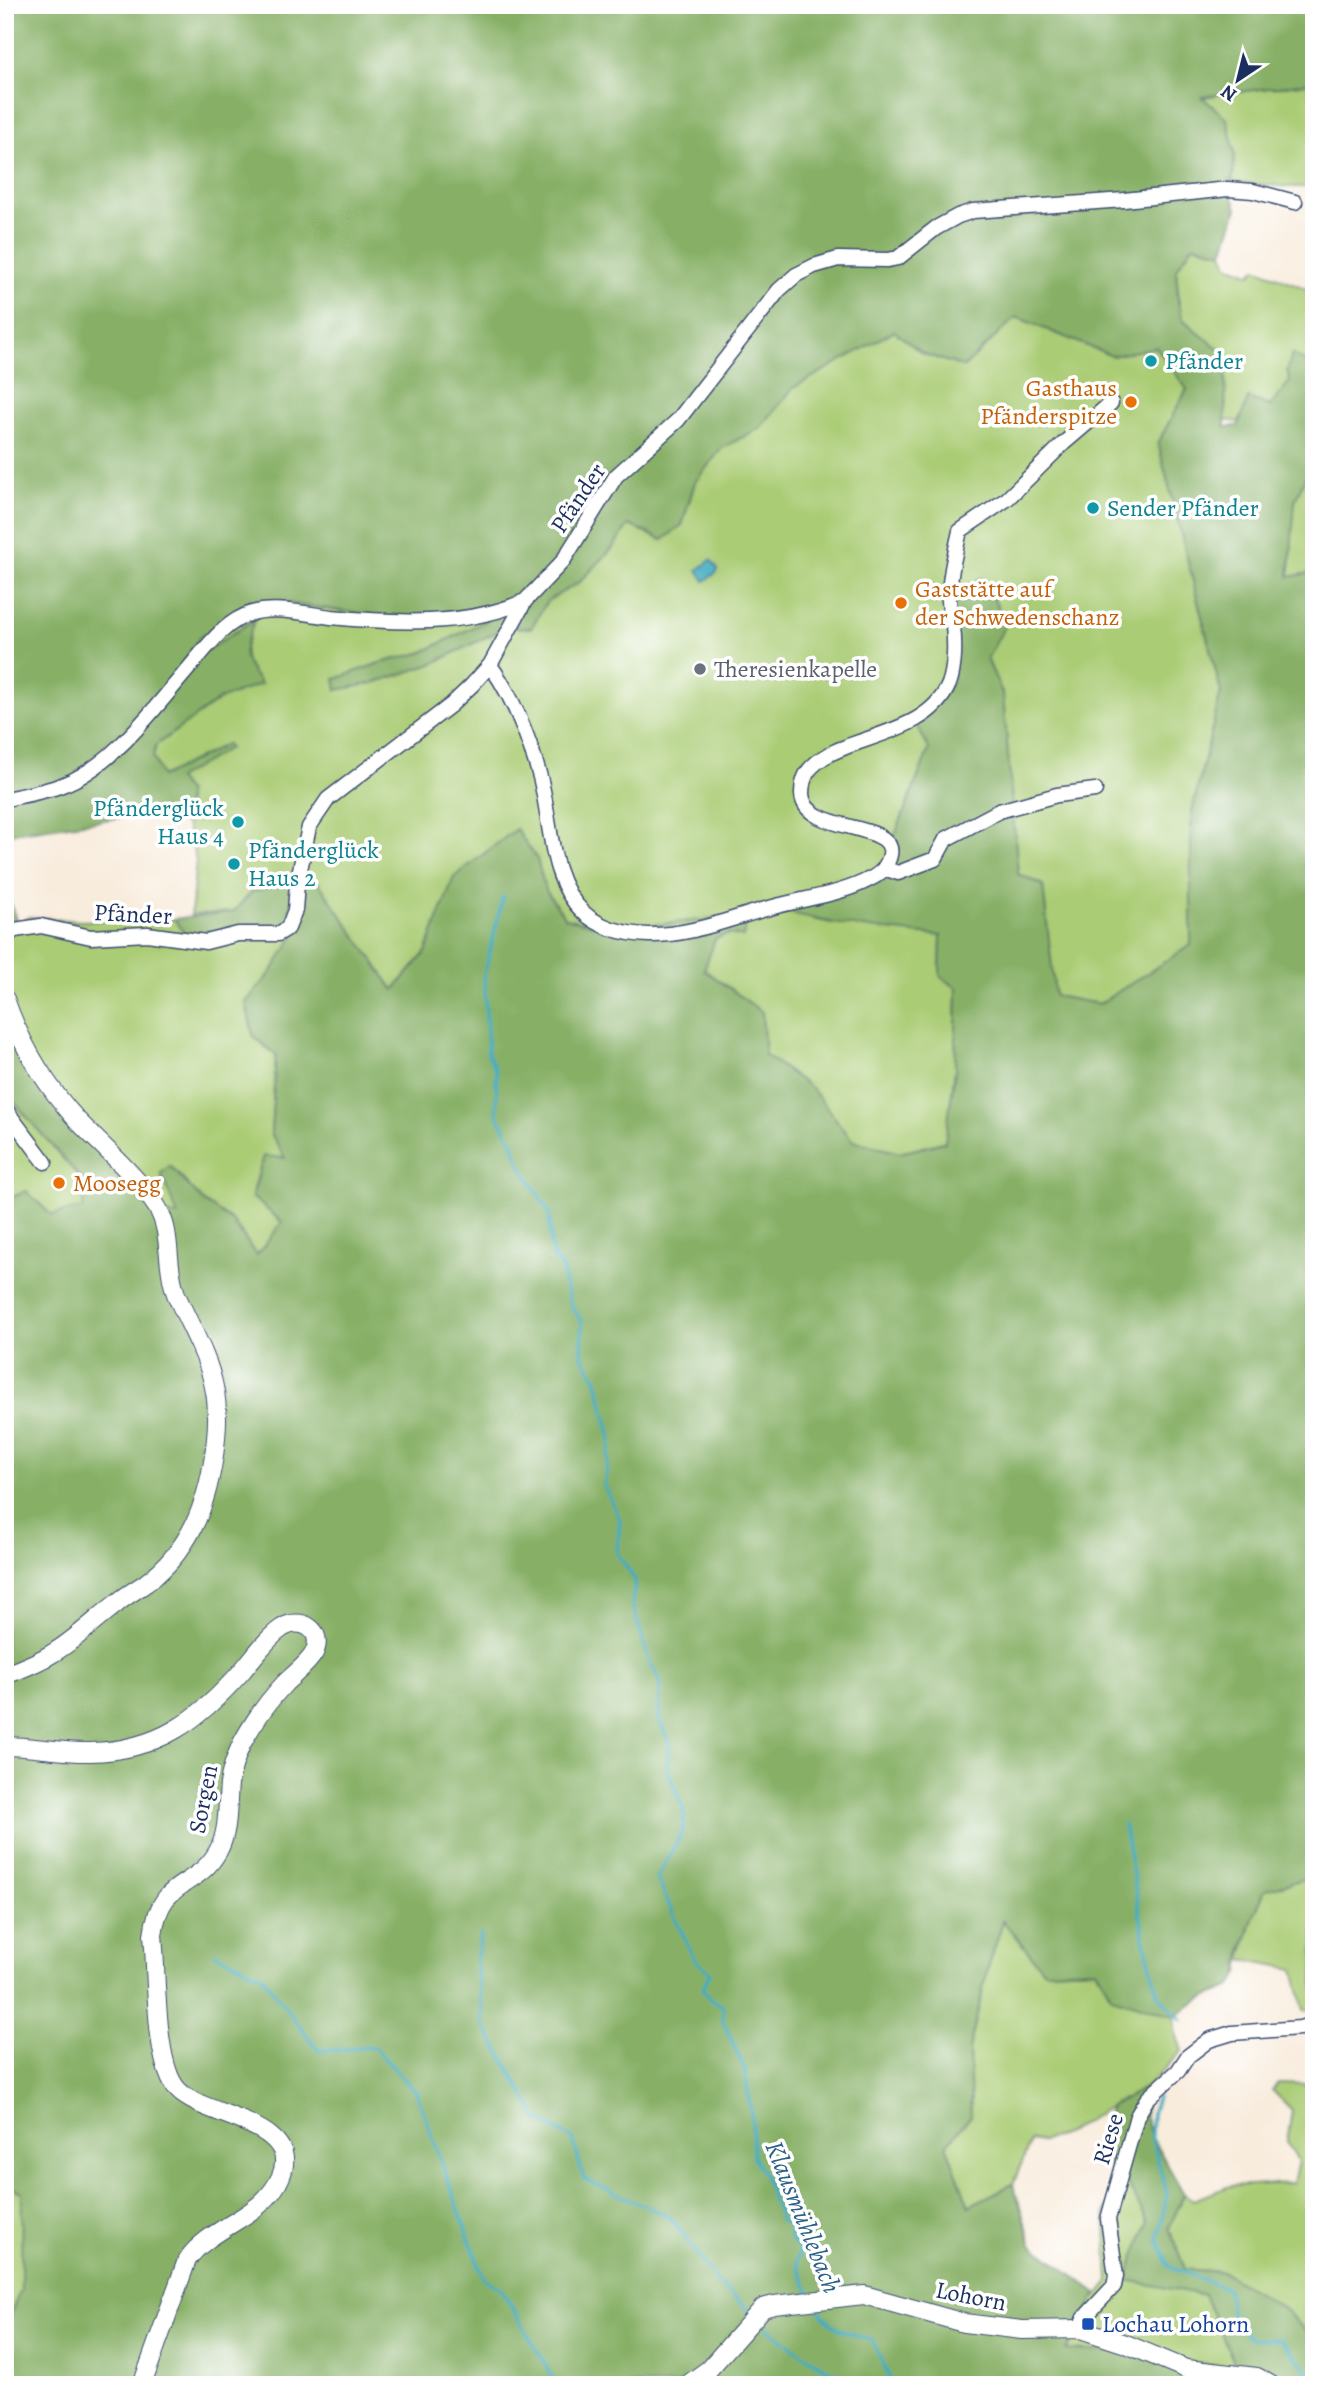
<svg xmlns="http://www.w3.org/2000/svg" width="1319" height="2390" font-family="Alegreya,serif">
<style>
.green{fill:#aacc74;stroke:#627e69;stroke-width:2}
.forest{fill:#87b066;stroke:#517062;stroke-width:2}
.water{fill:#42acc1;stroke:#2e6e90;stroke-width:2}
.lines{fill:none;stroke-linecap:round;stroke-linejoin:round}
.stream{stroke:#42acc1;stroke-width:3.5}
.minor-casing{stroke:#3c4b71;stroke-width:17}
.tertiary-casing{stroke:#3c4b71;stroke-width:20}
.minor{stroke:#fff;stroke-width:14}
.tertiary{stroke:#fff;stroke-width:18}
.culture-dot{fill:#0f9aa8;stroke:#fff;stroke-width:2.5}
.food-dot{fill:#e8710a;stroke:#fff;stroke-width:2.5}
.worship-dot{fill:#6b7280;stroke:#fff;stroke-width:2.5}
.transit-dot{fill:#1a4fb4;stroke:#fff;stroke-width:2.5}
.labels{text-anchor:middle;dominant-baseline:central;stroke-width:7;stroke-linejoin:round;paint-order:stroke}
.culture-label{font-size:24px;fill:#0d838f;stroke:#fff;text-anchor:start}
.food-label{font-size:24px;fill:#c56008;stroke:#fff;text-anchor:start}
.street-label{font-size:24px;fill:#1b2f5e;stroke:#fff}
.worship-label{font-size:24px;fill:#5b616d;stroke:#fff;text-anchor:start}
.transit-label{font-size:24px;fill:#164399;stroke:#fff;text-anchor:start}
.water-label{font-size:26px;font-style:italic;fill:#2b6186;stroke:#fff}
</style>
<rect width="100%" height="100%" fill="#fff"/>
<filter id="ink" filterUnits="userSpaceOnUse"><feTurbulence type="fractalNoise" baseFrequency=".0143" numOctaves="2"/><feDisplacementMap in="SourceGraphic" scale="14" xChannelSelector="R" yChannelSelector="G"/><feConvolveMatrix kernelMatrix="1 2 1 2 8 2 1 2 1" color-interpolation-filters="sRGB"/></filter>
<filter id="wash" filterUnits="userSpaceOnUse"><feTurbulence type="fractalNoise" baseFrequency=".00686" numOctaves="4" result="noise"/><feDisplacementMap in="SourceGraphic" scale="28" xChannelSelector="R" yChannelSelector="G"/><feGaussianBlur stdDeviation="1.57" result="paint"/><feColorMatrix in="noise" values="0 0 0 0 0 0 0 0 0 0 0 0 0 0 0 0 0 1.4 0 .05"/><feComposite in="paint" operator="in"/></filter>
<g filter="url(#wash)">
<rect width="100%" height="100%" fill="#f8ecdc"/>
<!-- green -->
<path class="green" d="M 1314,82 L 1314,187 L 1292,187 L 1231,182 L 1233,177 L 1201,97 Z
M 1193,245 L 1223,252 L 1228,265 L 1251,274 L 1256,268 L 1314,292 L 1314,608 L 1289,578 L 1292,547 L 1252,424 L 1218,419 L 1226,358 L 1181,317 L 1176,270 Z
M 1016,317 L 1112,356 L 1156,347 L 1187,389 L 1158,443 L 1221,692 L 1191,816 L 1191,945 L 1099,1004 L 1054,996 L 1043,885 L 1018,874 L 1003,695 L 987,659 L 981,578 L 970,585 L 929,749 L 894,838 L 895,873 L 880,883 L 842,890 L 799,916 L 831,923 L 941,935 L 940,976 L 957,988 L 955,1070 L 946,1141 L 900,1153 L 852,1141 L 811,1088 L 764,1055 L 762,1012 L 704,970 L 715,939 L 729,934 L 723,918 L 612,929 L 565,918 L 545,889 L 537,859 L 454,877 L 426,952 L 394,990 L 315,878 L 253,891 L 233,912 L 191,915 L 196,860 L 186,824 L 187,792 L 176,779 L 228,748 L 226,744 L 162,777 L 153,757 L 156,745 L 220,699 L 260,684 C 235,650 245,655 254,619 L 178,669 L 200,637 L 231,614 L 286,603 L 344,612 L 484,610 L 488,621 L 421,653 L 380,663 L 336,679 L 337,689 L 506,627 L 531,628 L 547,601 L 580,582 L 611,550 L 629,525 L 662,540 L 682,525 L 695,482 L 722,447 L 760,428 L 793,388 L 895,330 L 922,353 L 964,367 Z
M 30,917 L 80,921 L 174,919 L 188,937 L 253,924 L 256,929 L 294,936 L 270,974 L 246,1002 L 253,1036 L 276,1055 L 271,1133 L 285,1158 L 263,1156 L 252,1197 L 282,1222 L 257,1255 L 232,1221 L 204,1202 L 170,1166 L 161,1174 L 179,1217 L 152,1212 L 30,1073 L 5,1018 L 5,929 Z
M 5,1092 L 84,1182 L 83,1208 L 51,1215 L 26,1191 L 5,1201 Z
M 1314,1876 L 1314,2013 L 1304,2010 L 1294,1969 L 1241,1959 L 1254,1915 L 1265,1890 Z
M 1003,1920 L 1044,1971 L 1096,1969 L 1112,1997 L 1174,2016 L 1175,2031 L 1182,2051 L 1147,2087 L 1110,2106 L 1069,2132 L 1042,2142 L 1031,2140 L 1013,2184 L 969,2206 L 946,2145 L 971,2116 L 969,2049 L 988,1968 Z
M 1314,2077 L 1314,2339 L 1283,2308 L 1223,2272 L 1185,2269 L 1169,2228 L 1184,2194 L 1193,2200 L 1230,2186 L 1293,2183 L 1298,2161 L 1287,2143 L 1292,2110 L 1272,2090 L 1278,2083 L 1307,2084 Z
M 1125,2179 L 1148,2222 L 1204,2295 L 1237,2369 L 1066,2351 L 1090,2305 L 1109,2281 L 1105,2212 Z
M 5,2185 L 22,2192 L 21,2290 L 5,2326 Z"/>
<!-- forest -->
<path class="forest" d="M 5,5 L 1314,5 L 1314,82 L 1202,97 L 1227,119 L 1235,153 L 1233,177 L 1224,194 L 1232,194 L 1237,209 L 1223,252 L 1193,245 L 1176,270 L 1178,301 L 1183,321 L 1226,354 L 1225,427 L 1238,426 L 1248,398 L 1270,406 L 1290,381 L 1287,371 L 1292,354 L 1306,362 L 1314,384 L 1314,456 L 1295,501 L 1289,577 L 1314,572 L 1314,1876 L 1265,1890 L 1254,1915 L 1242,1951 L 1239,1973 L 1232,1986 L 1201,1999 L 1174,2016 L 1112,1997 L 1096,1969 L 1044,1971 L 1003,1921 L 988,1968 L 969,2049 L 971,2116 L 946,2145 L 969,2206 L 1013,2184 L 1032,2245 L 1097,2293 L 1066,2350 L 1131,2352 L 1237,2369 L 1204,2295 L 1126,2280 L 1148,2222 L 1125,2179 L 1094,2151 L 1110,2106 L 1147,2087 L 1145,2116 L 1151,2136 L 1184,2194 L 1169,2228 L 1185,2269 L 1223,2272 L 1283,2308 L 1314,2339 L 1314,2385 L 5,2385 L 5,2326 L 21,2290 L 22,2192 L 5,2185 L 5,1201 L 26,1191 L 51,1215 L 83,1208 L 84,1182 L 6,1093 L 5,1018 L 30,1073 L 152,1212 L 178,1216 L 161,1173 L 170,1166 L 204,1202 L 232,1221 L 257,1255 L 282,1222 L 252,1197 L 264,1156 L 285,1158 L 271,1133 L 276,1055 L 253,1036 L 246,1002 L 270,974 L 294,936 L 256,929 L 253,924 L 187,937 L 174,919 L 233,912 L 253,891 L 315,878 L 394,990 L 426,952 L 454,877 L 516,829 L 537,859 L 545,889 L 565,918 L 612,929 L 723,918 L 747,918 L 743,937 L 729,934 L 715,939 L 704,970 L 762,1012 L 765,1055 L 811,1088 L 853,1141 L 900,1153 L 945,1142 L 955,1070 L 957,988 L 940,976 L 941,936 C 884,929 827,927 773,907 L 880,883 L 895,873 L 894,838 L 929,749 L 915,722 L 953,681 L 950,595 L 981,578 L 1007,622 L 987,659 L 1003,695 L 1018,874 L 1043,885 L 1055,996 L 1099,1004 L 1191,945 L 1191,816 L 1221,692 L 1158,443 L 1187,389 L 1156,347 L 1112,356 L 1016,317 L 964,367 L 922,353 L 894,331 L 793,388 L 760,428 L 722,448 L 695,482 L 682,525 L 663,540 L 629,525 L 611,550 L 579,582 L 547,601 L 531,628 L 506,627 L 432,664 L 374,683 L 337,690 L 335,679 L 380,663 L 421,653 L 487,620 L 392,618 L 286,603 L 231,614 L 200,637 L 180,668 L 255,619 C 243,652 237,654 261,684 L 220,699 L 156,745 L 153,757 L 162,777 L 227,744 L 229,748 L 177,779 L 187,792 L 186,824 L 159,812 L 5,834 Z
M 5,889 L 17,922 L 5,929 Z"/>
<!-- water -->
<path class="water" d="M 711,560 L 718,569 L 717,572 L 705,581 L 698,570 Z"/>
<g class="lines">
<!-- stream -->
<path class="stream" d="M 503,897 L 484,975 L 488,1054 L 496,1072 L 497,1114 L 512,1141 L 521,1166 L 549,1212 L 552,1255 L 563,1270 L 564,1281 L 571,1305 L 582,1322 L 582,1356 L 597,1380 L 611,1439 L 604,1485 L 620,1520 L 617,1553 L 635,1580 L 632,1604 L 650,1663 L 660,1680 L 659,1718 L 670,1745 L 667,1768 L 684,1811 L 683,1831 L 657,1878 L 694,1959 L 710,1972 L 703,1989 L 710,1999 L 723,2006 L 723,2021 L 745,2071 L 752,2120 L 753,2157 L 763,2173 L 780,2220 L 790,2227 L 790,2237 L 799,2250 L 797,2264 L 810,2294
M 1124,1824 L 1145,1943 L 1158,1995 L 1182,2020
M 481,1935 L 476,1961 L 484,2025 L 538,2119 L 573,2139 L 584,2179 L 670,2217 L 719,2284 L 752,2313
M 215,1953 L 261,1975 L 319,2051 L 374,2047 L 416,2092 L 484,2279 L 501,2288 L 555,2381
M 1157,2097 L 1152,2113 L 1151,2135 L 1167,2194 L 1158,2239 L 1169,2266 L 1227,2289 L 1232,2317 L 1249,2338 L 1281,2340 L 1314,2378
M 817,2307 C 834,2331 845,2333 872,2340 L 893,2385
M 760,2321 C 789,2347 825,2370 861,2385"/>
</g>
</g>
<g filter="url(#ink)">
<g class="lines">
<!-- minor casing -->
<g class="minor-casing">
<path id="minor" d="M 490,665 C 514,698 529,738 540,777 C 552,822 548,878 583,912 C 600,928 625,934 648,935 C 691,936 731,918 773,907 C 805,898 840,895 870,879 C 876,876 883,871 886,865 C 913,817 804,838 802,794 C 802,786 803,780 807,773 C 832,734 926,741 949,684 C 955,668 955,643 953,626 C 951,617 949,608 949,600 C 949,577 955,553 960,531 L 1007,499 L 1064,443 L 1111,403
M 5,799 C 24,795 44,792 62,785 C 112,767 155,707 189,668 C 207,647 225,621 252,613 C 276,606 307,614 331,617 C 393,623 467,627 525,601
M 884,868 L 898,873 L 935,859 L 946,839 L 999,811 L 1057,795 L 1095,790
M 5,936 L 15,930 L 41,926 L 91,937 L 147,934 L 206,942 L 238,934 L 278,934 L 288,928 L 295,910 L 297,884 L 309,827 L 328,799 L 451,705 L 472,685 L 490,665 L 525,601 L 563,561 L 616,476 L 678,420 L 779,290 L 796,275 L 814,266 L 838,259 L 888,260 L 898,258 L 936,228 L 958,216 L 973,211 L 1124,200 L 1228,189 L 1253,191 L 1295,202
M 5,1109 L 45,1162
M 1080,2329 L 1084,2318 L 1114,2286 L 1116,2276 L 1108,2219 L 1137,2116 L 1147,2099 L 1178,2071 L 1188,2056 L 1209,2040 L 1232,2033 L 1300,2028 L 1314,2024"/>
</g>
<!-- tertiary casing -->
<g class="tertiary-casing">
<path id="tertiary" d="M 5,999 C 21,1045 46,1086 78,1121 C 105,1149 136,1175 157,1207 C 173,1233 165,1266 176,1294 C 189,1325 208,1355 214,1387 C 219,1410 217,1433 214,1456 C 206,1507 190,1550 146,1583 C 136,1590 125,1596 116,1604 C 95,1620 76,1639 53,1653 C 39,1662 21,1669 5,1675
M 5,1746 C 33,1746 62,1753 90,1752 C 158,1751 199,1720 242,1671 C 254,1657 267,1638 282,1628 C 301,1616 325,1630 314,1653 C 308,1664 294,1674 285,1683 C 268,1701 254,1721 242,1743 C 236,1756 231,1770 229,1784 C 227,1805 229,1832 218,1851 C 196,1891 160,1876 153,1935 C 157,1971 154,2066 178,2090 C 203,2117 303,2122 281,2176 C 264,2218 211,2225 187,2260 L 142,2385
M 687,2385 L 709,2369 L 763,2308 L 774,2305 L 864,2295 L 964,2323 L 1022,2330 L 1080,2329 L 1126,2344 L 1186,2369 L 1257,2377 L 1271,2385"/>
</g>
<!-- minor -->
<use href="#minor" class="minor"/>
<!-- tertiary -->
<use href="#tertiary" class="tertiary"/>
</g>
</g>
<!-- markers -->
<g class="culture-dot">
<circle cx="1151" cy="361" r="7"/>
<circle cx="1093" cy="508" r="7"/>
<circle cx="238" cy="822" r="7"/>
<circle cx="234" cy="864" r="7"/>
</g>
<g class="food-dot">
<circle cx="1131" cy="402" r="7"/>
<circle cx="901" cy="603" r="7"/>
<circle cx="59" cy="1183" r="7"/>
</g>
<circle class="worship-dot" cx="700" cy="669" r="7"/>
<rect class="transit-dot" x="1081" y="2317" width="14" height="14" rx="3.5"/>
<g class="labels">
<!-- culture labels -->
<g class="culture-label">
<text x="1165" y="361">Pfänder</text>
<text x="1107" y="508">Sender Pfänder</text>
<text x="224" y="808" text-anchor="end">Pfänderglück<tspan x="224" dy="28">Haus 4</tspan></text>
<text x="248" y="850">Pfänderglück<tspan x="248" dy="28">Haus 2</tspan></text>
</g>
<!-- food labels -->
<g class="food-label">
<text x="1117" y="388" text-anchor="end">Gasthaus<tspan x="1117" dy="28">Pfänderspitze</tspan></text>
<text x="915" y="589">Gaststätte auf<tspan x="915" dy="28">der Schwedenschanz</tspan></text>
<text x="73" y="1183">Moosegg</text>
</g>
<!-- street labels -->
<g class="street-label">
<text transform="translate(578 498) rotate(-56)">Pfänder</text>
<text transform="translate(133 914) rotate(3)">Pfänder</text>
<text transform="translate(203 1799) rotate(-79)">Sorgen</text>
<text transform="translate(1108 2139) rotate(-73)">Riese</text>
<text transform="translate(971 2296) rotate(11)">Lohorn</text>
</g>
<!-- worship labels -->
<g class="worship-label">
<text x="714" y="669">Theresienkapelle</text>
</g>
<!-- transit labels -->
<g class="transit-label">
<text x="1102" y="2324">Lochau Lohorn</text>
</g>
<!-- water labels -->
<g class="water-label">
<text transform="translate(803 2217) rotate(68)">Klausmühlebach</text>
</g>
</g>
<!-- margin -->
<rect width="1319" height="2390" fill="none" stroke="#fff" stroke-width="28"/>
<!-- north arrow -->
<g transform="translate(1238 80) rotate(215)" stroke="#ffffff" stroke-width="5" paint-order="stroke">
<path d="M0-5L12 26L0 18L-12 26Z" fill="#1b2f5e"/>
<text y="-10" font-size="19" font-weight="bold" text-anchor="middle" fill="#1b2f5e">N</text>
</g>
</svg>
